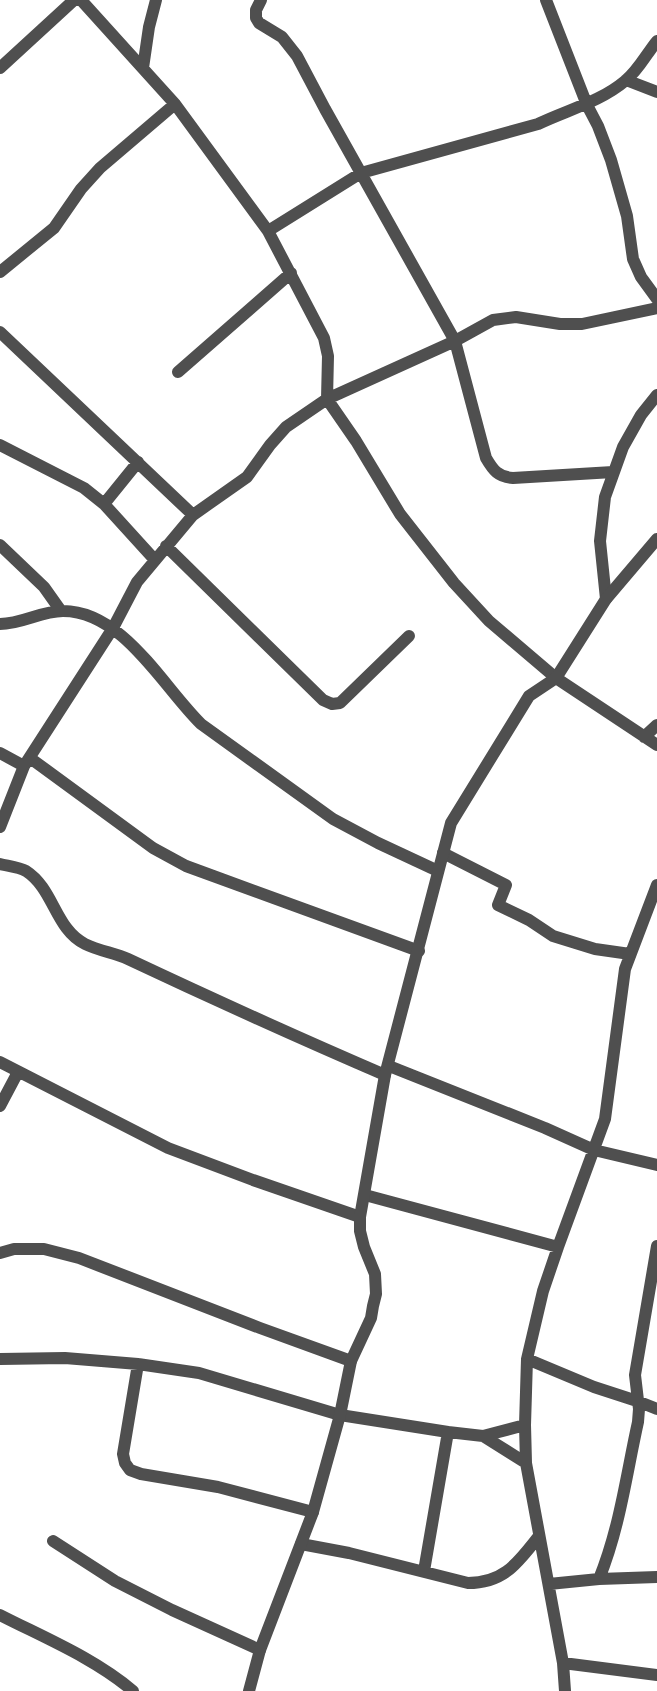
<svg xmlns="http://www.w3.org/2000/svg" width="657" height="1691" font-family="Montserrat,sans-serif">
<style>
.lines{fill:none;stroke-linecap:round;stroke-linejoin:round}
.minor{stroke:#4f4f4f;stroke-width:12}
.tertiary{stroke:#4f4f4f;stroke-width:12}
</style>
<rect width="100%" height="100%" fill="#fff"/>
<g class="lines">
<!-- minor -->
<path class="minor" d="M 81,0 L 175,104 L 268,231 L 324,338 L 328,356 L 327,399 L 356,441 L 400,514 L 454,583 L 489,621 L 556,678 L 657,745
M 261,0 L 256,10 L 256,18 L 259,23 L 282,37 L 297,56 L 325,109 L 455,341 L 486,458 C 493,470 498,477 513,478 L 613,472
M 546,0 L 587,105 L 598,126 L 611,160 L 627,216 L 633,259 L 641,277 L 657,299
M 0,68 L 74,0
M 143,68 L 149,27 L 156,0
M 626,80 L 657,92
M 268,231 L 361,173 L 538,124 C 567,110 600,102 625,81 C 638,71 647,53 657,41
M 0,272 L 54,228 L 81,189 L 100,168 L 175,104
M 0,332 L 193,515
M 178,372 L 291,273
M 0,445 L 84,488 L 104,504 L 154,559
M 104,504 L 138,462
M 0,545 L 44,587 L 61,611
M 166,546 L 323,700 L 332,704 L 340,703 L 409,636
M 606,599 L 600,541 L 605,497 L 623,447 L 641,415 L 657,395
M 0,624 C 22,624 41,611 63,611 C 123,611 163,687 201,724 L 333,819 L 378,843 L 438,871
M 644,737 L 657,725
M 0,753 L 24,766
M 30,758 L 153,848 L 186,866 L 419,951
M 0,827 L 24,766 L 113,628 L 137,582 L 193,515 L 247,477 L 270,445 L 286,427 L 327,399 L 455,341 L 493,320 L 516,317 L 560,324 L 582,324 L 657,308
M 443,853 L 506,885 L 498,905 L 529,920 L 553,936 L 595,949 L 630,954
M 0,864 C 8,866 19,867 26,871 C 54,889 55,929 85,944 C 99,951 115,953 128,959 C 213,999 299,1038 385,1075
M 0,1062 L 168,1148 L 253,1180 L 360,1217
M 389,1066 L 545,1128 L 594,1150 L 657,1165
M 0,1106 L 18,1072
M 365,1195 L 558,1247
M 0,1253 L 14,1249 L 44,1249 L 79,1258 L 260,1328 L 351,1361
M 0,1359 L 65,1358 L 138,1364 L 199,1373 L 340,1415 L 448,1432 L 483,1436 L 525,1425
M 527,1359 L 594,1387 L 637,1401 L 657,1409
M 138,1364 L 123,1454 L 125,1463 L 130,1470 L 141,1474 L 218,1487 L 313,1512
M 483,1436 L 526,1463
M 53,1541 L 115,1581 L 172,1610 L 260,1650
M 301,1544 L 349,1553 L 468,1583 C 505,1583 518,1562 539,1536
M 424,1571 L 448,1432
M 599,1579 C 620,1527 626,1476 638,1422 L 639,1409 L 635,1375 L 657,1246
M 549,1584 L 599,1579 L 657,1577
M 0,1615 C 45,1638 94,1658 133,1691
M 563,1663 L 657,1675
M 565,1691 L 563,1663 L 526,1463 L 525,1425 L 527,1359 L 543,1291 L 558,1247 L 605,1119 L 625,969 L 657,885"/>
<!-- tertiary -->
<path class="tertiary" d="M 249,1691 L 260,1650 L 313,1512 L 340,1415 L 351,1361 L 371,1318 L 373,1306 L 376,1294 L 375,1274 L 364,1247 L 360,1231 L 360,1217 L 385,1075 L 451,823 L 529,696 L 556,678 L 606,599 L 657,539"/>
</g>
</svg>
